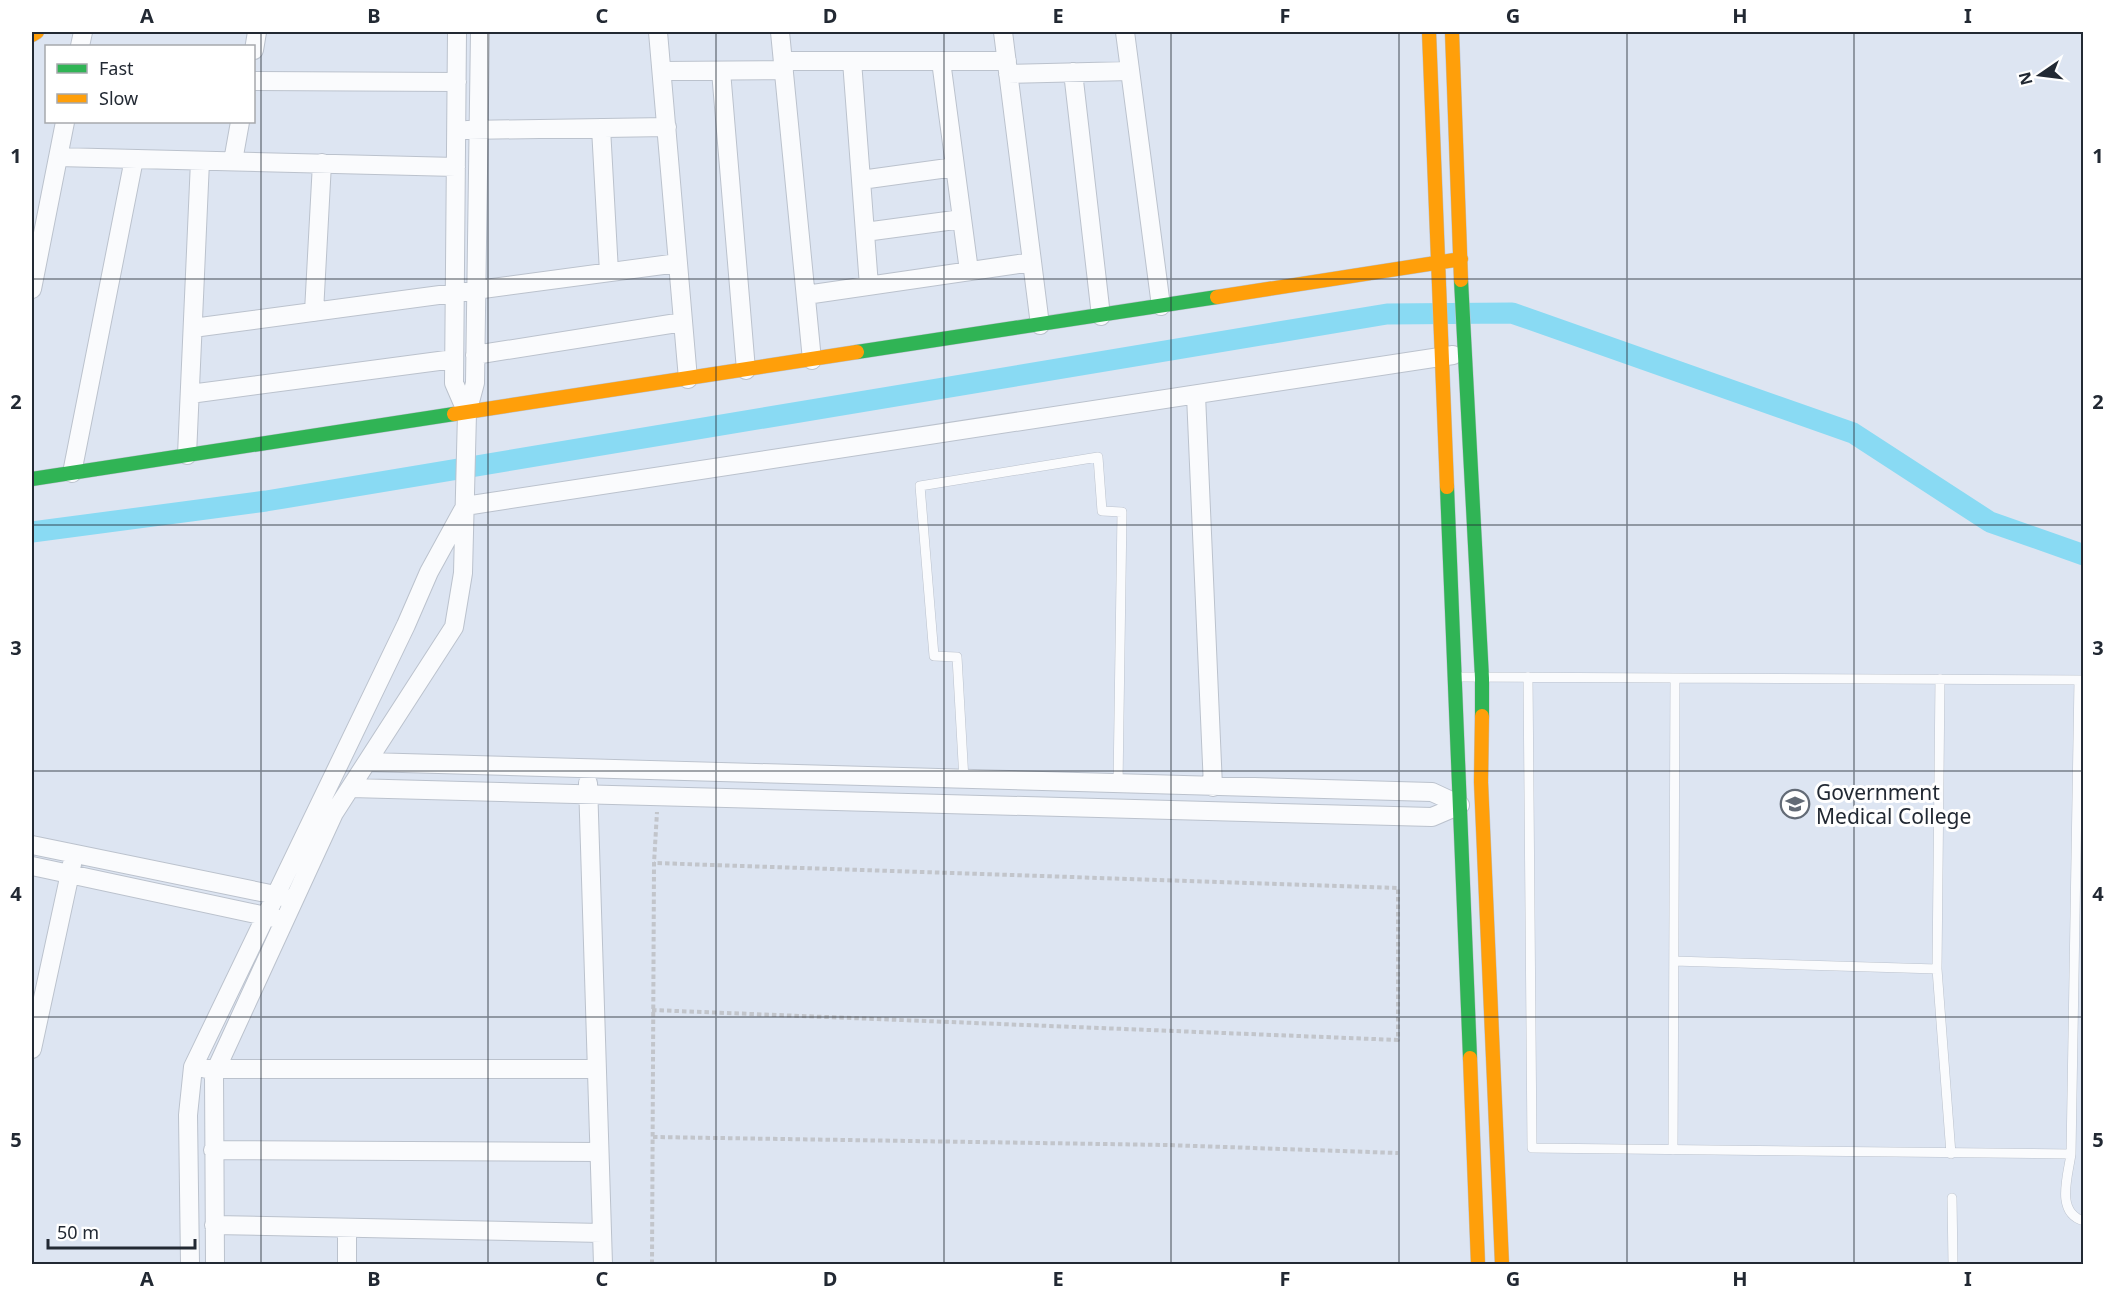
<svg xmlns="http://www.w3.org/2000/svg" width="2115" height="1296" font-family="'Noto Sans',sans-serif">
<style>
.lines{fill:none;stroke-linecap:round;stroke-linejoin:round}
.canal{stroke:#89daf3;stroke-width:21}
.lane-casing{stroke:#bbc2cd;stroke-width:10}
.street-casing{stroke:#bbc2cd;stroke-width:20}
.fast-casing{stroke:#bbc2cd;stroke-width:15}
.slow-casing{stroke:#bbc2cd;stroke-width:15}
.path{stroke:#c2c5cb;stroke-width:4;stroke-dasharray:4.5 3;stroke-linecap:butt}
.lane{stroke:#fafbfd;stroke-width:9}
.street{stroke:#fafbfd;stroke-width:18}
.fast{stroke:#30b455;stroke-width:14}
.slow{stroke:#ff9f0a;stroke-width:14}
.grid{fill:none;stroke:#222933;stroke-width:1.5;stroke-opacity:0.55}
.labels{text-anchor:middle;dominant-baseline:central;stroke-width:6;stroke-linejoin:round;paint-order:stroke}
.poi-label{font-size:21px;fill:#222933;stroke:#fff;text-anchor:start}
.neatline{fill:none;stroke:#222933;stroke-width:2}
.grid-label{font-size:20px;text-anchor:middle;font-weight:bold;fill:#222933}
</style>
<rect width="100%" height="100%" fill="#dde5f2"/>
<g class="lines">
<!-- canal -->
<path class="canal" d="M 32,532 L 266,501 L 1387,314 L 1512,313 L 1853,433 L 1990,522 L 2084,555"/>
<!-- lane casing -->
<g class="lane-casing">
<path id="lane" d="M 1456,677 L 2084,680
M 1528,677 L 1532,1148 L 2071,1154
M 1940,679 L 1937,969 L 1951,1154
M 2079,680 L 2071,1154 C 2068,1176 2055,1213 2084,1221
M 964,780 L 957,657 L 934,656 L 920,486 L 1098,457 L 1102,511 L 1122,512 L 1118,785
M 1674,961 L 1937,969
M 1673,1150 L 1675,678
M 1952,1198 L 1953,1264"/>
</g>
<!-- street casing -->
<g class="street-casing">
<path id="street" d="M 457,32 L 454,383 L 467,413
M 658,32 L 688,379
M 780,32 L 812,360
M 1003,32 L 1040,325
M 1125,32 L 1161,306
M 80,46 L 83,32
M 254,50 L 257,32
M 783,61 L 1007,61
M 852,61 L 869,286
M 941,61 L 969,271
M 662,71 L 784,70
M 721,71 L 746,370
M 1073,72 L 1101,316
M 1008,74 L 1130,71
M 254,81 L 457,82
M 601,128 L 609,272
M 467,130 L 667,127
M 58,157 L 456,167
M 233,161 L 240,122
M 861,180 L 955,167
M 865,232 L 962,219
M 32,289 L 65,122
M 806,295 L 1032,262
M 314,312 L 322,163
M 193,328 L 678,263
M 475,355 L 683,322
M 190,394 L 454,359
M 1196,395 L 1213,787
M 187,455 L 200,161
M 72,473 L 134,159
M 465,506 L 1453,355
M 367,762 L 1432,792 L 1460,805
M 588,783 L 603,1264
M 351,788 L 1432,817 L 1460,805
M 32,845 L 285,897
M 32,866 L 275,918
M 32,1049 L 72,864
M 206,1069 L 597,1069
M 213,1150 L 599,1152
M 214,1225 L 602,1233
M 347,1228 L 347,1264
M 190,1264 L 188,1115 L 193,1067 L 406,625 L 429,572 L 463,510
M 215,1264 L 214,1074 L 334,813 L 454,627 L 463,573 L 467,413 L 475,383 L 480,32"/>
</g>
<!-- fast casing -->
<g class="fast-casing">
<path id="fast" d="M 1461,280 L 1482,678 L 1482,716
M 857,352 L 1217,297
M 32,479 L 454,414
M 1447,487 L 1470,1058"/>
</g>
<!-- slow casing -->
<g class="slow-casing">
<path id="slow" d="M 1429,32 L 1447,487
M 1452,32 L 1461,280
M 32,35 L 37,32
M 1217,297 L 1461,259
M 454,414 L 857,352
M 1482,716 L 1481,782 L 1502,1264
M 1470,1058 L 1478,1264"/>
</g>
<!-- path -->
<path class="path" d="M 652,1010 L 1398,1040 L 1398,888 L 654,863
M 653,1137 L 1167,1145 L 1398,1153
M 652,1264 L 654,863 L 657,812"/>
<!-- lane -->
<use href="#lane" class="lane"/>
<!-- street -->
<use href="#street" class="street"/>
<!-- fast -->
<use href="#fast" class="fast"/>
<!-- slow -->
<use href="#slow" class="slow"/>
</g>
<!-- grid -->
<path class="grid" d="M 261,32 L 261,1264M 488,32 L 488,1264M 716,32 L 716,1264M 944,32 L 944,1264M 1171,32 L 1171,1264M 1399,32 L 1399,1264M 1627,32 L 1627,1264M 1854,32 L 1854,1264M 32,279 L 2084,279M 32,525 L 2084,525M 32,771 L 2084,771M 32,1017 L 2084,1017"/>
<!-- icons -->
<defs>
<g id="university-ring" transform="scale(1.5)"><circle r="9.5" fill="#fff" stroke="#636b76" stroke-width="1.5"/><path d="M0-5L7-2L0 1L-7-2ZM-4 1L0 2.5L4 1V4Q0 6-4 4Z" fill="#636b76"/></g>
</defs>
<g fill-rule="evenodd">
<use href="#university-ring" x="1795" y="804"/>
</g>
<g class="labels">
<!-- poi labels -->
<g class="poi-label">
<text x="1816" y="792">Government<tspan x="1816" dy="24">Medical College</tspan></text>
</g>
</g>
<!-- border -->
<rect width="2115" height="1296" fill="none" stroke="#ffffff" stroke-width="66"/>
<!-- legend -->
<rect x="45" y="45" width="210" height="78" fill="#ffffff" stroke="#a7a9ad" stroke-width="1.5"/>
<rect x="57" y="64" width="30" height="9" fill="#30b455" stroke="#a7a9ad" stroke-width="1.5"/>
<text x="99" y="75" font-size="18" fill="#222933">Fast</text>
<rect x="57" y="94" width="30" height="9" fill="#ff9f0a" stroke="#a7a9ad" stroke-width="1.5"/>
<text x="99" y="105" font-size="18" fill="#222933">Slow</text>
<!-- north arrow -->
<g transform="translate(2040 75) rotate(256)" stroke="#ffffff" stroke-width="4.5" paint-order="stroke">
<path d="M0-4.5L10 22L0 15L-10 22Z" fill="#222933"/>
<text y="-9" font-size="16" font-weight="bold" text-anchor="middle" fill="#222933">N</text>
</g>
<!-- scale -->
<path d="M48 1239v9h147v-9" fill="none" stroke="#222933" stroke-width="3"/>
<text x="57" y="1239" font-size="18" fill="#222933" stroke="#ffffff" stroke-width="4.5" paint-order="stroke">50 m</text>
<rect x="33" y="33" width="2049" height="1230" class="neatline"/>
<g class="grid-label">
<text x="147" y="23">A</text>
<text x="374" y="23">B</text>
<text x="602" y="23">C</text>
<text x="830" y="23">D</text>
<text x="1058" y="23">E</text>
<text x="1285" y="23">F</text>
<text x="1513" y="23">G</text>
<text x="1740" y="23">H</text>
<text x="1968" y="23">I</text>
<text x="16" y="163">1</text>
<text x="2098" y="163">1</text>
<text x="16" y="409">2</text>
<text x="2098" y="409">2</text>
<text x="16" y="655">3</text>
<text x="2098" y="655">3</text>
<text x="16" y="901">4</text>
<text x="2098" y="901">4</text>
<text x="16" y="1147">5</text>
<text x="2098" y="1147">5</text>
<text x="147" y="1286">A</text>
<text x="374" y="1286">B</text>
<text x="602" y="1286">C</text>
<text x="830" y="1286">D</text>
<text x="1058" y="1286">E</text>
<text x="1285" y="1286">F</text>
<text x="1513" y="1286">G</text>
<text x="1740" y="1286">H</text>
<text x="1968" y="1286">I</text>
</g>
</svg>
